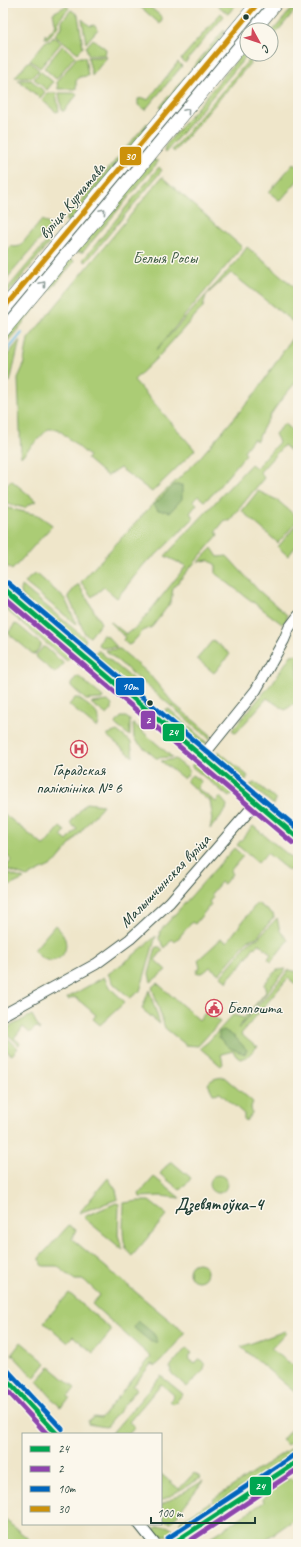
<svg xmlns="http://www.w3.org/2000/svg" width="301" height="1547" font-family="Caveat,sans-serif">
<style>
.green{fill:#abcc74;stroke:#658454}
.forest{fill:#88b066;stroke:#54764d}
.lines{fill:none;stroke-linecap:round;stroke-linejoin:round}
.stream{stroke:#6dbde8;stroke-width:2}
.minor-casing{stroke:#3e564a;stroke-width:12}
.major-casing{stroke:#3e564a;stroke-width:14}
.minor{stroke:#fff;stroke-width:10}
.major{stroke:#fff;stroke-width:13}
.bus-1-casing{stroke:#fbf7ec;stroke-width:8}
.bus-2-casing{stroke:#fbf7ec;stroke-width:8}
.bus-3-casing{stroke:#fbf7ec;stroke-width:8}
.bus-4-casing{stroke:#fbf7ec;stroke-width:8}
.bus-1{stroke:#00a651;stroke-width:5}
.bus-2{stroke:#8e44ad;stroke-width:5}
.bus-3{stroke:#0065bd;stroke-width:5}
.bus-4{stroke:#cc910a;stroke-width:5}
.oneway{stroke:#8f9e9a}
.bus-dot{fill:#1f3d34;stroke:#fbf7ec;stroke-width:1.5}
.labels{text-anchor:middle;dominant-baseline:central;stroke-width:3;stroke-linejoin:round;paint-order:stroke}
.street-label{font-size:16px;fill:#1f3d34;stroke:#fbf7ec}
.park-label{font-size:16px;fill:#3b5a41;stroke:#fbf7ec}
.poi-label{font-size:16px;fill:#1f3d34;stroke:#fbf7ec}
.neighbourhood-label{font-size:17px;font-weight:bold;fill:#1f3d34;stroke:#fbf7ec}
.line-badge{stroke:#fbf7ec;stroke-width:1.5}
.badge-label{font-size:11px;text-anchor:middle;font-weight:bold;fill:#fff}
</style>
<rect width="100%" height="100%" fill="#fbf7ec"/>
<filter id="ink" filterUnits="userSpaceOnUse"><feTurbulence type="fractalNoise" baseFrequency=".025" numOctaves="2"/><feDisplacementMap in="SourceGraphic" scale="8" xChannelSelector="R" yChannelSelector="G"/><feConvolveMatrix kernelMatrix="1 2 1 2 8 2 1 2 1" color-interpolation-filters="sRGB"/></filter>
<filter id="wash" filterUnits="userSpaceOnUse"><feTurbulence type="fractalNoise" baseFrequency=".012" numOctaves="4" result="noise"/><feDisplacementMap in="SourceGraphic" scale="16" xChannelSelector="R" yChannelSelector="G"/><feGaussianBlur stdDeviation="0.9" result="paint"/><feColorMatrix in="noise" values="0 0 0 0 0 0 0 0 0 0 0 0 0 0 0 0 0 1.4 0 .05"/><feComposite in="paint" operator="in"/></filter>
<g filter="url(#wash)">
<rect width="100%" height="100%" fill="#efe6ca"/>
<!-- green -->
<path class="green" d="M 138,3 L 145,3 L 162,17 L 162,20 L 160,24 L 137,4 Z
M 215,3 L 237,3 L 228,14 Z
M 297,3 L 298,3 L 298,7 L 271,39 L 271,33 Z
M 66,6 L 69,8 L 58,21 L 58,26 L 48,38 L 45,38 L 45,34 L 47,36 L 56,25 L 55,23 L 53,13 Z
M 71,10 L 78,15 L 83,47 L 78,53 L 55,35 L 62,27 L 62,21 Z
M 221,13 L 224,16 L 185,63 L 181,59 Z
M 254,18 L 240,39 L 114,188 L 129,166 Z
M 82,19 L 90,26 L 94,25 L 98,29 L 86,43 Z
M 224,30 L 225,31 L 215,47 L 162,110 L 160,107 Z
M 54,36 L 61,43 L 40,68 L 30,60 L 46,41 L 50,41 Z
M 93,39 L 106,49 L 105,55 L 88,55 L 86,47 Z
M 63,45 L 75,56 L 56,79 L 44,68 Z
M 247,48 L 248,54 L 165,153 L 164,152 L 165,146 Z
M 254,54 L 258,54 L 174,152 L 172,150 Z
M 77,57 L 85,57 L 88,76 L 79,77 L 76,81 L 76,89 L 58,89 L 57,82 Z
M 88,57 L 107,57 L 92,76 L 92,75 Z
M 29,61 L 39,70 L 32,77 L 15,77 Z
M 178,62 L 182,66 L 145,110 L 138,105 L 138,99 L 144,98 L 148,100 Z
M 40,71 L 53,82 L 47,90 L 34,79 Z
M 18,80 L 31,80 L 45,92 L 40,98 Z
M 47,93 L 56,93 L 59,111 L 56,112 L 42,100 Z
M 59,93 L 75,93 L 77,95 L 64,111 L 62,111 Z
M 147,123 L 149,126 L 69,222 L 65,220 Z
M 155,160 L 158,161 L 158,162 L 83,252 L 77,252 L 152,161 Z
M 293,164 L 298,167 L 298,180 L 280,201 L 269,192 Z
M 159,167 L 162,170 L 154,180 L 86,262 L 83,260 Z
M 162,177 L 242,247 L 156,350 L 237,261 L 247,247 L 298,290 L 298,326 L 231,273 L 206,295 L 203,307 L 159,356 L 134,380 L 195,450 L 152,492 L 120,468 L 107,476 L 87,459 L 89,456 L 58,429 L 48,429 L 21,457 L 18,378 L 23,367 L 28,339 Z
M 42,220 L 50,225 L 50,228 L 3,283 L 3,255 L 11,246 L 15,247 L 20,246 Z
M 48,240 L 51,241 L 3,300 L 3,294 Z
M 71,258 L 74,261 L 73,263 L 3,347 L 3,339 Z
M 298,329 L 298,380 C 281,398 266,419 257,441 L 253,439 L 244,451 L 246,454 L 212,495 L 204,501 L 198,496 L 193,501 L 197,504 L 190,513 L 194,518 L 157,554 L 145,563 L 117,598 L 104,587 L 92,597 L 81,582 L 160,496 L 196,462 L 255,394 Z
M 20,340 L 10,382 L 3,376 L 3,361 Z
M 284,424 L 298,435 L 298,465 L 292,458 L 294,454 L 284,445 L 260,472 L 264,478 L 229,521 L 225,520 L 216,531 L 218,535 L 173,588 L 171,602 L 152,627 L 143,631 L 131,644 L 128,645 L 123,640 L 125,637 L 110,623 L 111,622 L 126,634 L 137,627 L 186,566 L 165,556 L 251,464 L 256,468 L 279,442 L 275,434 Z
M 11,480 L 36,501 L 27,506 L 25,508 L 3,503 L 3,489 Z
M 258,491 L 277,500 L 298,518 L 298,520 L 278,543 L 242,511 Z
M 3,507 L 38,515 L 51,524 L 52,526 L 12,570 L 3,563 Z
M 297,524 L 298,525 L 298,544 L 288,556 L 278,547 Z
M 212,548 L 218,557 L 227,556 L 258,590 L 287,615 L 287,619 L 282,624 L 216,574 L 216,565 L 208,560 L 198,562 Z
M 35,574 L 38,575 L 65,599 L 77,625 L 25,583 L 30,577 Z
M 77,585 L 79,585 L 101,623 L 90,637 L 85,634 L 68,596 Z
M 22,586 L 86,639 L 84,643 L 78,645 L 26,600 C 21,595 20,593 22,586 Z
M 3,598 L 21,613 L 29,617 L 68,650 L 71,653 L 71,657 L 67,661 L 3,607 Z
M 15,624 L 18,625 L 41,644 L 41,646 L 35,654 L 33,654 L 9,634 L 9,632 Z
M 102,635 L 107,636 L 117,647 L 102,648 L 98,645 Z
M 213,640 L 230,654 L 214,673 L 197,659 Z
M 43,647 L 45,647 L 63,663 L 63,665 L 55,673 L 37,658 L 36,655 Z
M 120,649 L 148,673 L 174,704 L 211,735 L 210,739 L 105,650 Z
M 97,651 L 99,651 L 140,685 L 140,689 L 139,690 L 122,682 L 93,657 Z
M 298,654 L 298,706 L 295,703 L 285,710 L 267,698 L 236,733 L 232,730 L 273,682 L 291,655 Z
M 76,677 L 79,677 L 103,697 L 102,699 L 86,700 L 71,686 L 71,684 Z
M 75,698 L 78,698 C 88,706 105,714 97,728 L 69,705 Z
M 108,701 L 112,705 L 112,709 L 107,715 L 92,704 L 91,703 Z
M 166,709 L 169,709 L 207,743 L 196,744 L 180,731 L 165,713 Z
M 121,717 L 126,717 L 130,720 L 130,736 L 117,726 L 116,723 Z
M 133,724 L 134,724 L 172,757 L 156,758 L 136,741 L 134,738 Z
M 117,731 L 131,742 L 133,757 L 106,735 Z
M 218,751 L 248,776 L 246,780 L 217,756 Z
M 175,759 L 189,770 L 189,773 L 184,779 L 161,761 Z
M 194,763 L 202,763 L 235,792 L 229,797 L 191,766 Z
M 192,775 L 201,781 L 197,788 L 216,802 L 220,797 L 227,805 L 226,810 L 210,829 L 212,818 L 211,815 L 212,813 L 210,800 L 205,798 L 187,782 L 187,780 Z
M 254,783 L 256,783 L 276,799 L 274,805 L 250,785 Z
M 86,803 L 103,805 L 54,864 L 27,877 L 4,869 L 12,860 L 3,853 L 3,813 L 44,846 L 60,827 L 65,831 L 61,836 L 67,841 L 77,829 L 70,823 Z
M 253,826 L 297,862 L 289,871 L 267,853 L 258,863 L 237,845 Z
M 234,848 L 243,856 L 230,871 L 232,874 L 224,884 L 221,882 L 211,894 L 213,897 L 209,902 L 211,904 L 195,924 L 192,922 L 175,942 L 172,939 L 165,948 L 159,939 L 160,931 Z
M 3,872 L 24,879 L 3,889 Z
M 257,903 L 273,914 L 274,917 L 257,937 L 248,940 L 219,974 L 210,967 C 205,971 203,975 196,972 L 200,967 L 198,960 L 221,939 L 227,942 Z
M 277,918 L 280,931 L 288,940 L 271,962 L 268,959 L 271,954 L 259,943 L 255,948 L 254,947 L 239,968 L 238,968 L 228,979 L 228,982 L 221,976 L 249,942 L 258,938 Z
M 55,925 C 82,949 52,976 34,950 Z
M 156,936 L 140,991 L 130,998 L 114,984 L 108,974 L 129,959 Z
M 156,947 L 160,947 L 163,950 L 155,960 L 166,970 L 151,982 L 149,974 Z
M 286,969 L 238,1028 L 239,1028 L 289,970 L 298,972 L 298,986 L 288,978 L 241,1034 L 255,1046 L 258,1046 L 247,1057 L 240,1059 L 236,1056 L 233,1051 L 221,1054 L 223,1064 L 221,1066 L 200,1048 L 208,1042 L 233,1015 L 244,1018 L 266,992 L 264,984 L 277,970 Z
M 104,977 L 109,987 L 125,1002 L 100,1025 L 93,1019 L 96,1015 L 75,997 L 68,1000 L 67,998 Z
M 157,983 L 199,1020 L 207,1011 L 220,1022 L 198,1046 L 186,1045 L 165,1028 L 152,987 Z
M 149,990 L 160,1024 L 142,1009 Z
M 32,1015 L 40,1030 L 36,1027 L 30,1033 L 23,1027 L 14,1038 L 20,1043 L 19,1045 L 3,1030 Z
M 3,1034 L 18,1048 L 12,1055 L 5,1050 L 3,1051 Z
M 224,1077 L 253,1102 L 251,1107 L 252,1113 L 246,1121 L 244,1119 L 244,1114 L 220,1093 L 213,1094 L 208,1084 C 212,1078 217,1078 224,1077 Z
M 171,1161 L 191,1178 L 185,1186 L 184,1186 L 180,1190 L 160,1174 L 166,1166 L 167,1166 Z
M209 1184a9 9 0 1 1 18 0a9 9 0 1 1-18 0Z
M 154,1177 L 180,1198 L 160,1196 L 140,1197 L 139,1194 Z
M 108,1178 L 116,1190 L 118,1199 L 79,1213 Z
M 138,1201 L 149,1201 L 167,1215 L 132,1256 C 119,1246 124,1219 124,1203 Z
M 116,1203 L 119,1204 L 118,1235 L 123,1250 L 84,1218 L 86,1216 Z
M 69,1225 L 76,1230 L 72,1239 L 185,1333 L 161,1361 L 155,1366 L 151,1364 L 133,1386 L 137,1389 L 106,1427 L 88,1424 L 88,1421 L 94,1417 L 101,1418 L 151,1357 L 92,1304 L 100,1295 L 84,1280 L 75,1280 L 57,1266 L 43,1266 L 39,1258 Z
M189 1272a9 9 0 1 1 18 0a9 9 0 1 1-18 0Z
M 69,1293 L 112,1330 L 93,1353 L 73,1336 L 67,1342 L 44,1322 Z
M 285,1331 L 286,1333 L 271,1349 L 298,1369 L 298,1395 L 241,1347 Z
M 21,1342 L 46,1363 L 34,1378 L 12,1354 Z
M 186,1348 L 192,1353 L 188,1359 L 195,1364 L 199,1359 C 204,1362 205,1364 204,1370 L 187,1387 L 171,1373 L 170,1367 Z
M 50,1367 L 75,1388 L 68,1397 L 70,1399 L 60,1407 L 37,1381 Z
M 161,1376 L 183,1394 L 174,1404 L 170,1401 L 174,1395 L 161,1384 L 129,1422 L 135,1427 L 129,1434 L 111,1434 Z
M 298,1421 L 298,1438 L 287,1445 L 282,1440 Z
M 297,1444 L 298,1450 L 215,1505 L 212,1500 Z
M 194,1473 L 201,1478 L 161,1501 L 161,1474 L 179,1489 Z
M 291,1478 L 298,1488 L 298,1517 L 259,1544 L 201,1544 L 264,1502 L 263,1499 L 277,1486 Z
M 203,1481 L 174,1519 L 171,1522 L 161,1520 L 161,1505 Z
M 210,1502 L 213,1506 L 182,1527 L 180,1523 L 181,1521 Z
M 3,1518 L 30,1540 L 26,1544 L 3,1544 Z
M 167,1526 L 175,1531 L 170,1535 L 159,1536 L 152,1531 L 157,1527 Z"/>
<!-- forest -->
<path class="forest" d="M 174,485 L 182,485 L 182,499 L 170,512 L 158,510 L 154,505 Z
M 224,1030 L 235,1037 L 247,1050 L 245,1054 L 230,1048 L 219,1038 L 219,1032 Z
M 138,1321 L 154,1334 L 158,1342 L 151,1342 L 135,1329 L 134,1327 Z"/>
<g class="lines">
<!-- stream -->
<path class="stream" d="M 3,356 L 22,333"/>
</g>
</g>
<g filter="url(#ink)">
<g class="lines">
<!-- minor casing -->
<g class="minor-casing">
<path id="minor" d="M 3,588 L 298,838
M 202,757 L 256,690 L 284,640 L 289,628 L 298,616
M 3,1015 L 96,964 L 130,939 L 170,902 L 256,803
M 3,1376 L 57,1434
M 139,1524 L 155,1544"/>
</g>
<!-- major casing -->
<g class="major-casing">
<path id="major" d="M 254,30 L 276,3
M 3,309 L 258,3
M 3,331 L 247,38
M 172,1544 L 298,1461"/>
</g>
<!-- minor -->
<use href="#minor" class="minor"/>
<!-- major -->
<use href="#major" class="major"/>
<!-- bus-1 casing -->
<g class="bus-1-casing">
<path id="bus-1" d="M 3,588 L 298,838
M 3,1376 L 57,1434
M 172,1544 L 298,1461"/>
</g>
<!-- bus-2 casing -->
<g class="bus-2-casing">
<path id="bus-2" d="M 3,597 L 293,843
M 3,1386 L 47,1434
M 185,1544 L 298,1469"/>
</g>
<!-- bus-3 casing -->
<g class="bus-3-casing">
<path id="bus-3" d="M 8,583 L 298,829
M 8,1371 L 62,1429
M 168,1538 L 294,1455"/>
</g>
<!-- bus-4 casing -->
<g class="bus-4-casing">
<path id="bus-4" d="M 3,309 L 258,3"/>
</g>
<!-- bus-1 -->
<use href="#bus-1" class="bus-1"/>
<!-- bus-2 -->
<use href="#bus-2" class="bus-2"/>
<!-- bus-3 -->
<use href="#bus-3" class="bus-3"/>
<!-- bus-4 -->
<use href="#bus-4" class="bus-4"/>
</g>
<!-- one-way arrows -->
<defs><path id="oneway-chevron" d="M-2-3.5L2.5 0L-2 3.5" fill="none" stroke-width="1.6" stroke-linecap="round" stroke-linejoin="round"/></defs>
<g class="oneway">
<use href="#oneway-chevron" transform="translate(187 111) rotate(-50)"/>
<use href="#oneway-chevron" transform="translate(103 211) rotate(-50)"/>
<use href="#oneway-chevron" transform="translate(43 284) rotate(-50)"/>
</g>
</g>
<!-- icons -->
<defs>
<g id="hospital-ring" transform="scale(0.9)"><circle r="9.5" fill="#fbf7ec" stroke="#d1495b" stroke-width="1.5"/><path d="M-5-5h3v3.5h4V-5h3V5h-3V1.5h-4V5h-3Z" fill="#d1495b"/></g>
<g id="civic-ring" transform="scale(0.9)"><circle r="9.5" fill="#fbf7ec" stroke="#d1495b" stroke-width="1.5"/><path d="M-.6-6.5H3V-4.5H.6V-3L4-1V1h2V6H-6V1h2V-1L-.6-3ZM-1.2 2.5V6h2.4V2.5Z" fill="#d1495b"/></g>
</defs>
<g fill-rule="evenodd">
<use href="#hospital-ring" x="79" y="749"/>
<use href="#civic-ring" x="214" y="1008"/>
</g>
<!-- markers -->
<g class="bus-dot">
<circle cx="246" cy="17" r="3.5"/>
<circle cx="150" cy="703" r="3.5"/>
</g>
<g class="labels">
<!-- street labels -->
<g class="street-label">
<text transform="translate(72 201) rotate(-50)">вуліца Курчатава</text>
<text transform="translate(165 881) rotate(-46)">Малышчынская вуліца</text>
</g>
<!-- park labels -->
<g class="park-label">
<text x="165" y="258">Белыя Росы</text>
</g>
<!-- poi labels -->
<g class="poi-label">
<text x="79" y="770">Гарадская<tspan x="79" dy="18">паліклініка № 6</tspan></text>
<text x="227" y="1008" text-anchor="start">Белпошта</text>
</g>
<!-- neighbourhood labels -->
<g class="neighbourhood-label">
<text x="219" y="1204">Дзевятоўка–4</text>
</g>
</g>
<g class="line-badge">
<rect x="119" y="146" width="23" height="20" rx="4" fill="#cc910a"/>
<rect x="115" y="677" width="30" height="19" rx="4" fill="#0065bd"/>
<rect x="140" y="710" width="16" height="20" rx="4" fill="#8e44ad"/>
<rect x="162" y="723" width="23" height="19" rx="4" fill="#00a651"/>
<rect x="249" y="1476" width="23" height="20" rx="4" fill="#00a651"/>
</g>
<g class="badge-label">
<text x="130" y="160">30</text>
<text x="130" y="690">10т</text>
<text x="148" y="724">2</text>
<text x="173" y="736">24</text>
<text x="260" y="1490">24</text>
</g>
<!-- margin -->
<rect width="301" height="1547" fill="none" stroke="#fbf7ec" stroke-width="16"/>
<!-- legend -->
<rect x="22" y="1433" width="140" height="92" fill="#fbf7ec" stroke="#a3ada2"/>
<rect x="30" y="1446" width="20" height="6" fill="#00a651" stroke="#a3ada2"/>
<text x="58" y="1453" font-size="12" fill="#1f3d34">24</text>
<rect x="30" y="1466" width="20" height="6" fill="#8e44ad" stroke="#a3ada2"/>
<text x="58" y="1473" font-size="12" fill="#1f3d34">2</text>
<rect x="30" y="1486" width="20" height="6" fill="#0065bd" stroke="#a3ada2"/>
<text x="58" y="1493" font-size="12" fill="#1f3d34">10т</text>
<rect x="30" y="1506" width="20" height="6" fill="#cc910a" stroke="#a3ada2"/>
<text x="58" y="1513" font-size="12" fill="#1f3d34">30</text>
<!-- north arrow -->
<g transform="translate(259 42) rotate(130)"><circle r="19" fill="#fbf7ec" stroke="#a3ada2"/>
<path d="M0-3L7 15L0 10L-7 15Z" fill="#d1495b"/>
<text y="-6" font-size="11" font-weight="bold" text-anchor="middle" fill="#1f3d34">С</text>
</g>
<!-- scale -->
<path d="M151 1517v6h104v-6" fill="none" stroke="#1f3d34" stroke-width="2"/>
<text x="157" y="1517" font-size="12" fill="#1f3d34" stroke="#fbf7ec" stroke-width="3" paint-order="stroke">100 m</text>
</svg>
